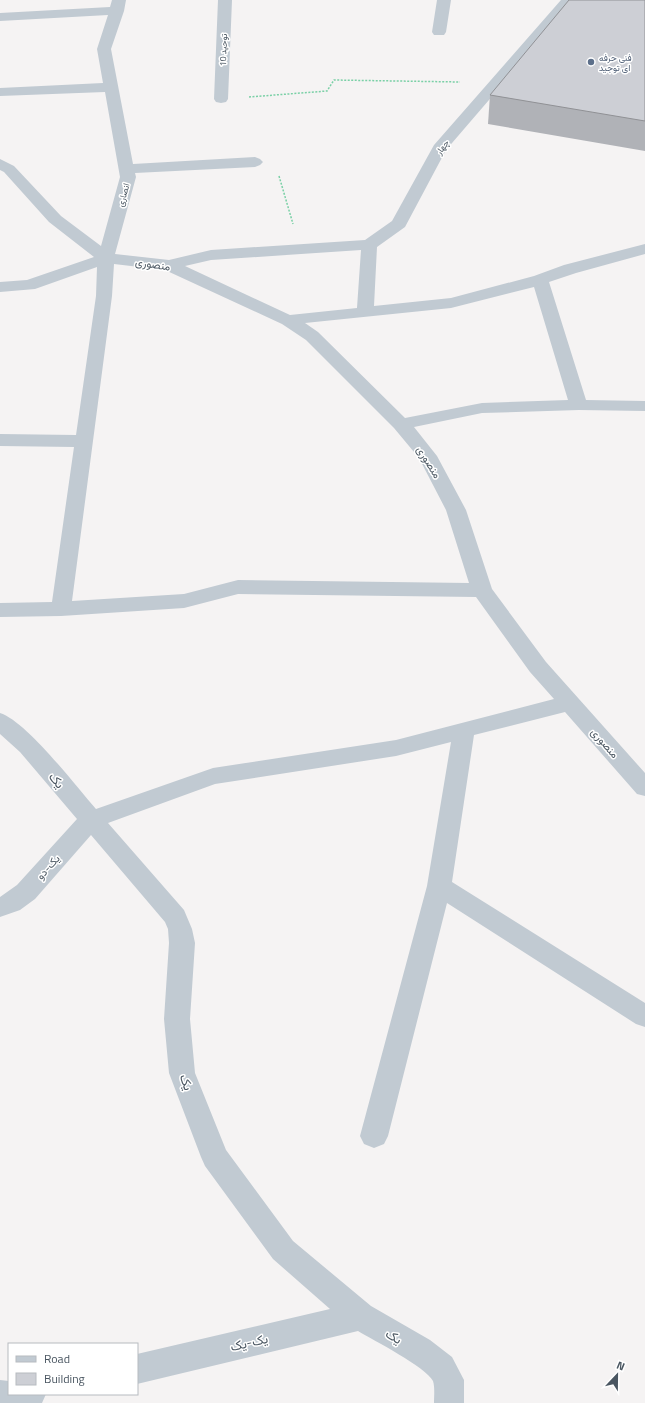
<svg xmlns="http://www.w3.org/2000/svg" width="645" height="1403" font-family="'Titillium Web',Vazirmatn,sans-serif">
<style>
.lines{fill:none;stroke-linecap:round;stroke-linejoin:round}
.path{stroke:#7ad0a6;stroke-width:1.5;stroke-dasharray:2 1.5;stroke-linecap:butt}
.minor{fill:#c1cad2;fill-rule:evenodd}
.wall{fill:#b0b2b7}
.building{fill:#cdcfd5;stroke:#909195}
.service-dot{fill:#5c6f8a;stroke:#fff;stroke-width:1.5}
.labels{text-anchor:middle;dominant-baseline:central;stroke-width:3;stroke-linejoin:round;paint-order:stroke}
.far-street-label{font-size:9px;fill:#4a5661;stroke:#fff}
.far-service-label{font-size:9px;fill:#4e5e75;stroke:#fff;text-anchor:start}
.street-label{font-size:11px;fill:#4a5661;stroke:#fff}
.near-street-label{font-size:13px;fill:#4a5661;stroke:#fff}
</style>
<rect width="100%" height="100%" fill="#f5f3f3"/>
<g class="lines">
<!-- path -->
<path class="path" d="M 249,97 L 327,91 L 334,80 L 460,82
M 279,176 L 293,224"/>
<!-- minor -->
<path class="minor" d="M 112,0 L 126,0 L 124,11 L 111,49 L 133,164 L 255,157 L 260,159 L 263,162 L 260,165 L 255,167 L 135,173 L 136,177 L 115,254 L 169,260 L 211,250 L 365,240 L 392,221 L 434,145 L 561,0 L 575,0 L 446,150 L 405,227 L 377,247 L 374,306 L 451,298 L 534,276 L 564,265 L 645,244 L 645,254 L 576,273 L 549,282 L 586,400 L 645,401 L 645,411 L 579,410 L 482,413 L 414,427 L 437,456 L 466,510 L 492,589 L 546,662 L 645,773 L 645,796 L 637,794 L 565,712 L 474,735 L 452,882 L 645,1003 L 645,1027 L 636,1024 L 447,903 L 388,1136 L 384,1144 L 374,1148 L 364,1144 L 360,1136 L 427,886 L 451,742 L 396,756 L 215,784 L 108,823 L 184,910 L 192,929 L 195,943 L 190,1019 L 195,1073 L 226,1150 L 293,1241 L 371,1306 L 430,1340 L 452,1357 L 464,1380 L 464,1403 L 434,1403 C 434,1397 435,1387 433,1381 C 426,1367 373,1340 358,1331 L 137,1384 L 137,1354 L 330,1309 L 273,1259 L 205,1166 L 201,1157 L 169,1073 L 164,1019 L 169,943 L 168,929 L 165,922 L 91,835 L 35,899 L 20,910 L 0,917 L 0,897 L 17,885 L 77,819 L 20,752 L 0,734 L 0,713 C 26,721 76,786 96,809 L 213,768 L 396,740 L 554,699 L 530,672 L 476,597 L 238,594 L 184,608 L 61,616 L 0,617 L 0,603 L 52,602 L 74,447 L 0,446 L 0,434 L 76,435 L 96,296 L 97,267 L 35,289 L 0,292 L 0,282 L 27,280 L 94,257 L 49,222 L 4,172 L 0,170 L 0,159 L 14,166 L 61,216 L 101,246 L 120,177 L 105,92 L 0,96 L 0,88 L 103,83 L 97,49 L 108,15 L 0,21 L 0,13 L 110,7 ZM 361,250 L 357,308 L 290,315 L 185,266 L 211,260 ZM 114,264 L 165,270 L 282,324 L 306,340 L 394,428 L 419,458 L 446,510 L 469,583 L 238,580 L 184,594 L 72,601 L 112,296 ZM 534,287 L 568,400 L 482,403 L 405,418 L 318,332 L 305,323 L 451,308 Z
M 218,0 L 232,0 L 228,99 L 226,102 L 221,103 L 216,102 L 214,99 Z
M 437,0 L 451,0 L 446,32 L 444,35 L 434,35 L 432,32 Z
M 0,1380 L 9,1381 L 9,1394 L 46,1394 L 42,1403 L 0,1403 Z"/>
</g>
<!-- wall -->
<path class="wall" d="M 645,0 L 645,151 L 488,124 L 490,95 Z"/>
<!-- building -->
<path class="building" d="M 569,0 L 645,0 L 645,121 L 490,95 Z"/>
<!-- markers -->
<circle class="service-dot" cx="591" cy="62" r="4"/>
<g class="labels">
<!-- far-street labels -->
<g class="far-street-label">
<text transform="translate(223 50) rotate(-88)">توحید 10</text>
<text transform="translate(442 147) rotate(-54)">چهار</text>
<text transform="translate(123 195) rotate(-74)">انصاری</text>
</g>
<!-- far-service labels -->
<g class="far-service-label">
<text x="599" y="57">فنی حرفه<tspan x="599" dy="10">ای توجید</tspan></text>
</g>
<!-- street labels -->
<g class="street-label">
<text transform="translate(153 264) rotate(9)">منصوری</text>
<text transform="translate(429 462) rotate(58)">منصوری</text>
<text transform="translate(605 743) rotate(49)">منصوری</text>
<text transform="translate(48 867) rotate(-48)">یک-دو</text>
</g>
<!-- near-street labels -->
<g class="near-street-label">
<text transform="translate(57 780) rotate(50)">یک</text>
<text transform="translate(187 1082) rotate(71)">یک</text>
<text transform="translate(394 1336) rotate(30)">یک</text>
<text transform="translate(249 1342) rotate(-13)">یک-یک</text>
</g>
</g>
<!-- legend -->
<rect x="8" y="1343" width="130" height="52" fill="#ffffff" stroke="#b7bbc0"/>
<rect x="16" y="1356" width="20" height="6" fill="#c1cad2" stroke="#b7bbc0"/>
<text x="44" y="1363" font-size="12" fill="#4a5661">Road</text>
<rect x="16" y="1373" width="20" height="12" fill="#cdcfd5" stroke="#b7bbc0"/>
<text x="44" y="1383" font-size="12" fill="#4a5661">Building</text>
<!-- north arrow -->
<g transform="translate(617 1375) rotate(22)" stroke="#ffffff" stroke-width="3" paint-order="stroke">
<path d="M0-3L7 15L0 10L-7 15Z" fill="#4a5661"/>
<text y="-6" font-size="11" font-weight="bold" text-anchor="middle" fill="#4a5661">N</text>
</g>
</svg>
